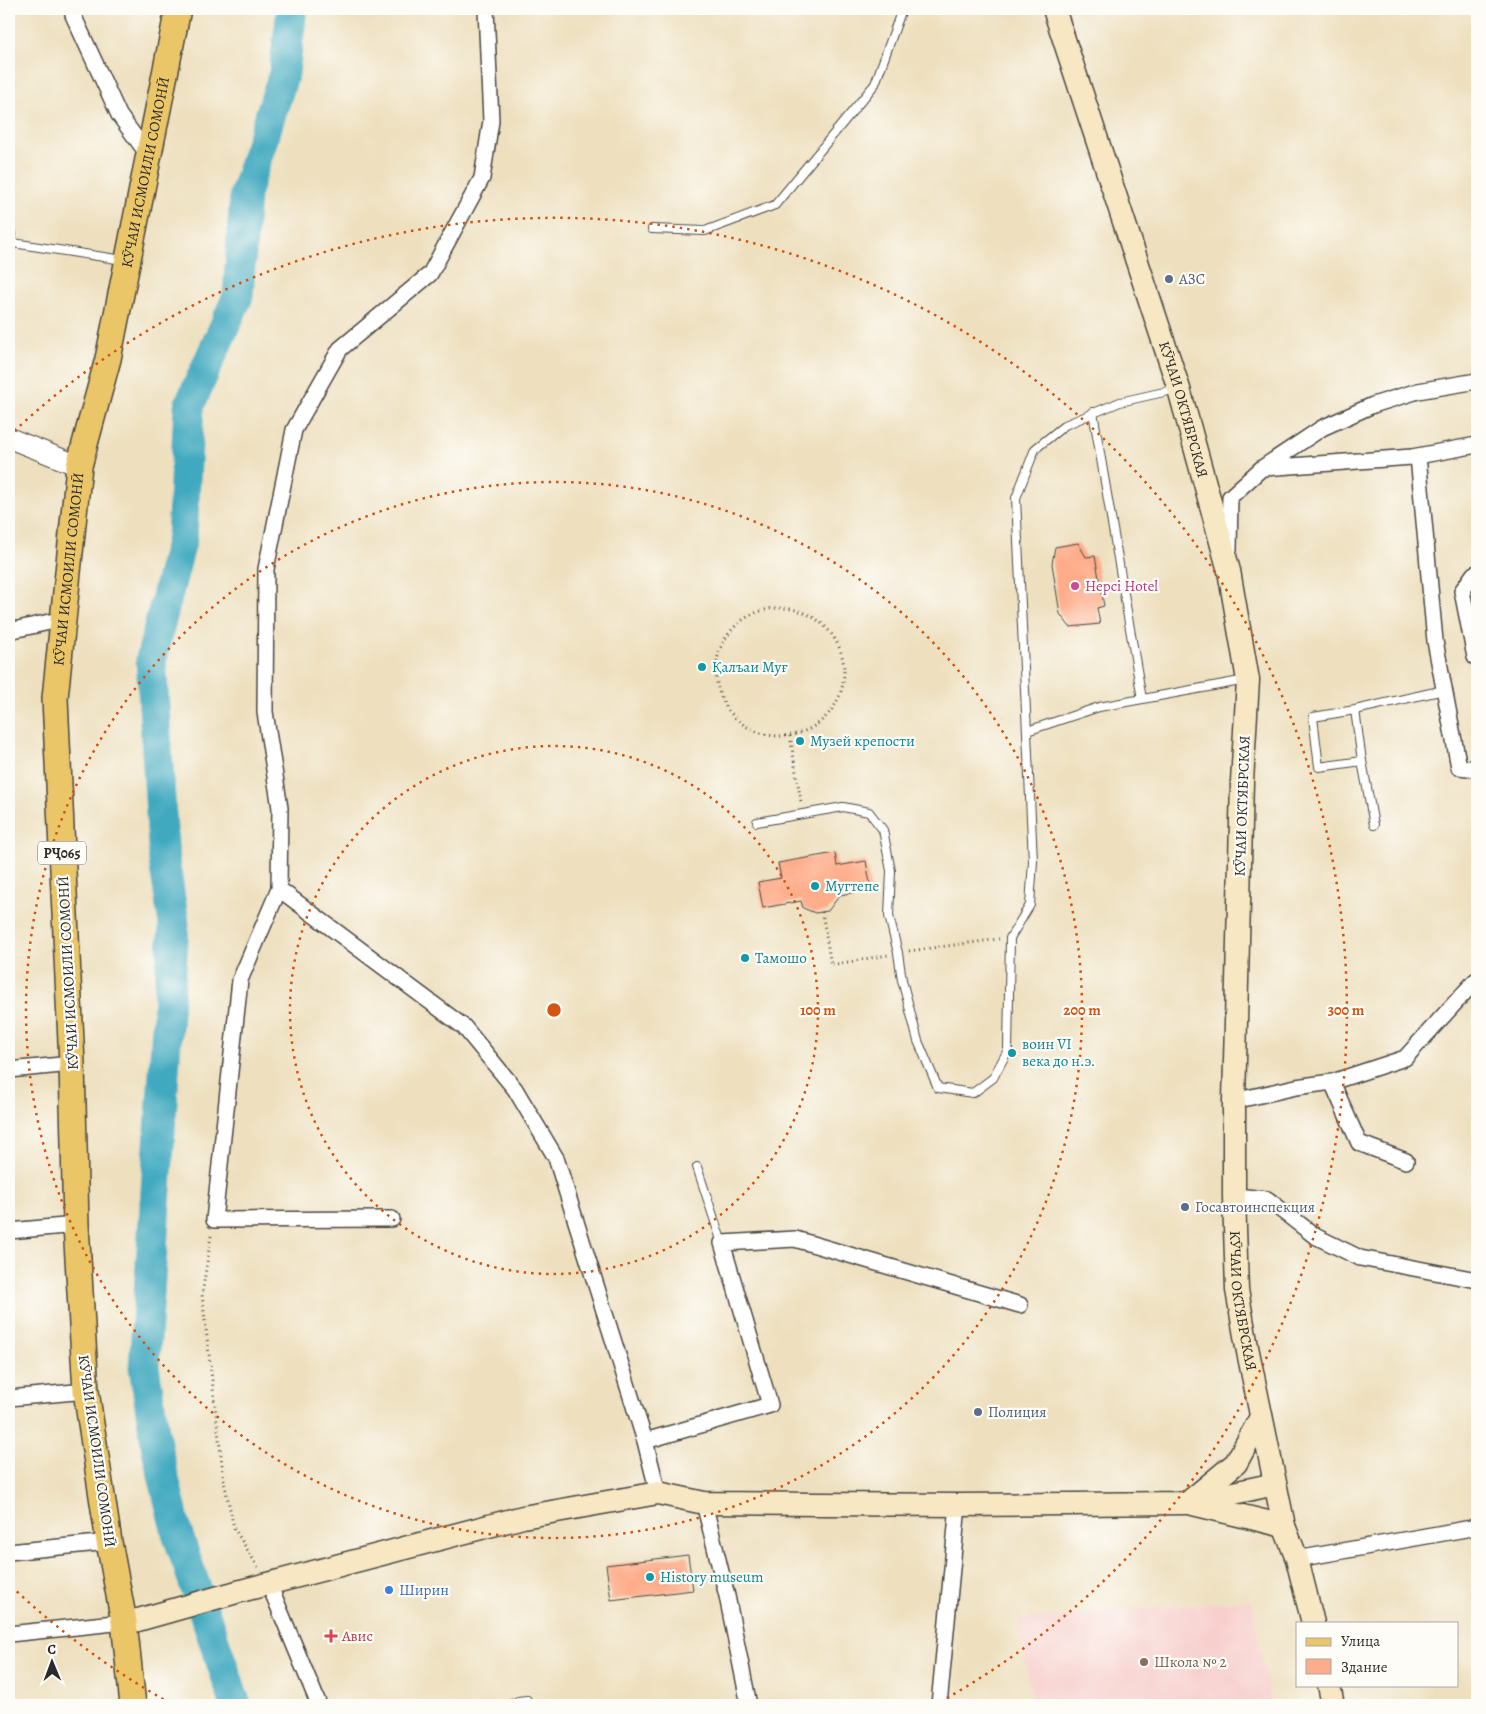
<svg xmlns="http://www.w3.org/2000/svg" width="1486" height="1714" font-family="Alegreya,serif">
<style>
.built{fill:#f7d0ce}
.lines{fill:none;stroke-linecap:round;stroke-linejoin:round}
.river{stroke:#40a9c0;stroke-width:31}
.building{fill:#feac89}
.service-casing{stroke:#484641;stroke-width:10}
.minor-casing{stroke:#484641;stroke-width:18}
.tertiary-casing{stroke:#484641;stroke-width:22}
.secondary-casing{stroke:#484641;stroke-width:25}
.primary-casing{stroke:#484641;stroke-width:28}
.path{stroke:#484641;stroke-width:3;stroke-dasharray:1 4;stroke-linecap:butt}
.service{stroke:#fff;stroke-width:8}
.minor{stroke:#fff;stroke-width:15}
.tertiary{stroke:#fff;stroke-width:20}
.secondary{stroke:#f7e8c3;stroke-width:22}
.primary{stroke:#ebc669;stroke-width:25}
.ring{fill:none;stroke:#d5540f;stroke-width:2.5;stroke-dasharray:2.5 5}
.service-dot{fill:#5c6f8a;stroke:#fdfcf7;stroke-width:2}
.hotel-dot{fill:#d1479c;stroke:#fdfcf7;stroke-width:2}
.culture-dot{fill:#0f9aa8;stroke:#fdfcf7;stroke-width:2}
.shop-dot{fill:#3f7fe0;stroke:#fdfcf7;stroke-width:2}
.health-dot{fill:#e0444e;stroke:#fdfcf7;stroke-width:2}
.education-dot{fill:#8d6e63;stroke:#fdfcf7;stroke-width:2}
.labels{text-anchor:middle;dominant-baseline:central;stroke-width:4.5;stroke-linejoin:round;paint-order:stroke}
.shield{fill:#fdfcf7;stroke:#6a6a68;stroke-width:1}
.shield-label{font-size:14px;font-weight:bold;fill:#2b2b2b}
.street-label{font-size:15px;fill:#2b2b2b;stroke:#fdfcf7}
.service-label{font-size:15px;fill:#4e5e75;stroke:#fdfcf7;text-anchor:start}
.hotel-label{font-size:15px;fill:#b23c85;stroke:#fdfcf7;text-anchor:start}
.culture-label{font-size:15px;fill:#0d838f;stroke:#fdfcf7;text-anchor:start}
.shop-label{font-size:15px;fill:#366cbe;stroke:#fdfcf7;text-anchor:start}
.health-label{font-size:15px;fill:#be3a42;stroke:#fdfcf7;text-anchor:start}
.education-label{font-size:15px;fill:#785e54;stroke:#fdfcf7;text-anchor:start}
.centre{fill:#d5540f;stroke:#fdfcf7;stroke-width:2.5}
.ring-label{font-size:15px;text-anchor:middle;font-weight:bold;fill:#d5540f;stroke:#fdfcf7;stroke-width:4.5;stroke-linejoin:round;paint-order:stroke}
</style>
<rect width="100%" height="100%" fill="#fdfcf7"/>
<filter id="ink" filterUnits="userSpaceOnUse"><feTurbulence type="fractalNoise" baseFrequency=".02" numOctaves="2"/><feDisplacementMap in="SourceGraphic" scale="10" xChannelSelector="R" yChannelSelector="G"/><feConvolveMatrix kernelMatrix="1 2 1 2 8 2 1 2 1" color-interpolation-filters="sRGB"/></filter>
<filter id="wash" filterUnits="userSpaceOnUse"><feTurbulence type="fractalNoise" baseFrequency=".0096" numOctaves="4" result="noise"/><feDisplacementMap in="SourceGraphic" scale="20" xChannelSelector="R" yChannelSelector="G"/><feGaussianBlur stdDeviation="1.12" result="paint"/><feColorMatrix in="noise" values="0 0 0 0 0 0 0 0 0 0 0 0 0 0 0 0 0 1.4 0 .05"/><feComposite in="paint" operator="in"/></filter>
<g filter="url(#wash)">
<rect width="100%" height="100%" fill="#eee0bf"/>
<!-- built -->
<path class="built" d="M 1251,1600 L 1271,1705 L 1033,1705 L 1018,1619 Z"/>
<g class="lines">
<!-- river -->
<path class="river" d="M 236,1705 L 177,1533 L 157,1450 L 144,1367 L 174,924 L 164,860 L 151,659 L 182,538 L 189,406 L 238,296 L 245,194 L 284,73 L 292,9"/>
</g>
<g id="blocks">
<!-- building -->
<path class="building" d="M 1078,543 L 1086,557 L 1095,556 L 1104,606 L 1097,608 L 1100,624 L 1070,627 L 1060,614 L 1052,564 L 1055,547 Z
M 835,853 L 837,866 L 866,861 L 871,889 L 840,895 L 828,911 L 815,913 L 803,908 L 801,901 L 763,908 L 758,882 L 781,878 L 778,863 Z
M 688,1555 L 693,1590 L 611,1600 L 606,1565 Z"/>
</g>
</g>
<g filter="url(#ink)">
<use href="#blocks" fill-opacity="0" stroke="#484641" stroke-width="1"/>
<g class="lines">
<!-- service casing -->
<g class="service-casing">
<path id="service" d="M 9,227 L 13,243 L 123,260
M 652,229 L 705,231 L 775,205 L 875,84 L 902,9
M 1093,412 L 1142,699
M 1355,710 L 1362,761
M 1027,731 L 1099,707 L 1246,680
M 757,822 L 843,807 L 869,812 L 883,830 L 891,871 L 889,916 L 898,953 L 902,980 L 918,1041 L 938,1088 L 973,1093 L 993,1078 L 1008,1050 L 1010,938 L 1030,905 L 1033,861 L 1016,498 L 1035,449 L 1065,425 L 1120,402 L 1177,389
M 1374,825 L 1362,761 L 1319,767 L 1313,717 L 1355,710 L 1444,690
M 697,1167 L 722,1243
M 509,1705 L 518,1701 L 527,1700"/>
</g>
<!-- minor casing -->
<g class="minor-casing">
<path id="minor" d="M 72,9 L 73,15 L 119,115 L 149,156
M 1418,456 L 1435,641 L 1459,767 L 1477,769
M 1264,468 L 1412,457 L 1477,445
M 1229,550 L 1230,497 L 1262,468 L 1322,428 L 1373,405 L 1418,391 L 1477,381
M 1477,573 L 1474,574 L 1462,591 L 1475,657 L 1477,658
M 9,631 L 63,619
M 279,889 L 464,1027 L 515,1089 L 556,1158 L 645,1441 L 658,1493
M 9,1070 L 72,1064
M 1332,1082 L 1359,1143 L 1406,1161
M 1234,1101 L 1296,1087 L 1332,1082 L 1405,1058 L 1475,981 L 1477,989
M 1234,1196 L 1267,1199 L 1315,1236 L 1360,1258 L 1477,1280
M 392,1219 L 214,1220 L 240,980 L 279,889 L 280,808 L 265,712 L 266,569 L 294,430 L 340,349 L 430,274 L 482,178 L 491,121 L 486,9
M 9,1231 L 76,1225
M 9,1398 L 86,1391
M 645,1441 L 770,1405 L 722,1243 L 795,1239 L 1020,1305
M 704,1503 L 727,1596 L 749,1705
M 9,1552 L 109,1542
M 1297,1559 L 1477,1527
M 269,1584 L 319,1705
M 9,1634 L 124,1622
M 939,1705 L 958,1505"/>
</g>
<!-- tertiary casing -->
<g class="tertiary-casing">
<path id="tertiary" d="M 9,438 L 79,466"/>
</g>
<!-- secondary casing -->
<g class="secondary-casing">
<g id="secondary">
<path id="s1" d="M 1054,9 L 1179,389 L 1229,571 L 1248,680 L 1242,782 L 1234,1101 L 1234,1196 L 1237,1290 L 1247,1347 L 1284,1526 L 1297,1559 L 1313,1623"/>
<path d="M 1190,1501 L 1236,1463 L 1261,1417"/>
<path d="M 1193,1504 L 1284,1526"/>
<path d="M 124,1622 L 138,1620 L 237,1592 L 523,1517 L 658,1493 L 704,1503 L 958,1505 L 1187,1503 L 1275,1484"/>
<path d="M 1329,1685 L 1333,1705"/>
</g>
</g>
<!-- primary casing -->
<g class="primary-casing">
<g id="primary">
<path id="s2" d="M 133,1705 L 124,1622 L 109,1542 L 86,1391 L 76,1225 L 72,1064 L 55,698 L 79,466 L 108,359 L 178,9"/>
</g>
</g>
<!-- path -->
<path class="path" d="M716 672a64 64 0 1 1 128 0a64 64 0 1 1-128 0Z
M 790,736 L 801,802
M 822,912 L 831,965 L 888,955
M 909,951 L 999,939
M 211,1236 L 202,1295 L 224,1481 L 234,1528 L 258,1567"/>
<!-- service -->
<use href="#service" class="service"/>
<!-- minor -->
<use href="#minor" class="minor"/>
<!-- tertiary -->
<use href="#tertiary" class="tertiary"/>
<!-- secondary -->
<use href="#secondary" class="secondary"/>
<!-- primary -->
<use href="#primary" class="primary"/>
</g>
</g>
<!-- distance rings -->
<g class="ring">
<circle cx="554" cy="1010" r="264"/>
<circle cx="554" cy="1010" r="528"/>
<path d="M170 1703A792 792 0 0 1 9 1584M9 436A792 792 0 1 1 938 1703"/>
</g>
<!-- markers -->
<g class="service-dot">
<circle cx="1169" cy="279" r="5"/>
<circle cx="1185" cy="1207" r="5"/>
<circle cx="978" cy="1412" r="5"/>
</g>
<circle class="hotel-dot" cx="1075" cy="586" r="5"/>
<g class="culture-dot">
<circle cx="702" cy="667" r="5"/>
<circle cx="800" cy="741" r="5"/>
<circle cx="815" cy="886" r="5"/>
<circle cx="745" cy="958" r="5"/>
<circle cx="1012" cy="1053" r="5"/>
<circle cx="650" cy="1577" r="5"/>
</g>
<circle class="shop-dot" cx="389" cy="1590" r="5"/>
<path class="health-dot" d="M328.5 1628.5h5v5h5v5h-5v5h-5v-5h-5v-5h5z"/>
<circle class="education-dot" cx="1144" cy="1662" r="5"/>
<g class="labels">
<!-- shield labels -->
<rect class="shield" x="38" y="841.5" width="48" height="23" rx="4"/>
<g class="shield-label">
<text x="62" y="853">РҶ065</text>
</g>
<!-- street labels -->
<g class="street-label">
<text stroke="none"><textPath href="#s2" startOffset="1546">КӮЧАИ ИСМОИЛИ СОМОНӢ</textPath></text>
<text stroke="none"><textPath href="#s1" startOffset="421">КӮЧАИ ОКТЯБРСКАЯ</textPath></text>
<text stroke="none"><textPath href="#s2" startOffset="1141">КӮЧАИ ИСМОИЛИ СОМОНӢ</textPath></text>
<text transform="translate(1242 806) rotate(-88)">КӮЧАИ ОКТЯБРСКАЯ</text>
<text transform="translate(68 973) rotate(-93)">КӮЧАИ ИСМОИЛИ СОМОНӢ</text>
<text stroke="none"><textPath href="#s1" startOffset="1321">КӮЧАИ ОКТЯБРСКАЯ</textPath></text>
<text transform="translate(97 1451) rotate(82)">КӮЧАИ ИСМОИЛИ СОМОНӢ</text>
</g>
<!-- service labels -->
<g class="service-label">
<text x="1179" y="279">АЗС</text>
<text x="1195" y="1207">Госавтоинспекция</text>
<text x="988" y="1412">Полиция</text>
</g>
<!-- hotel labels -->
<g class="hotel-label">
<text x="1085" y="586">Hepci Hotel</text>
</g>
<!-- culture labels -->
<g class="culture-label">
<text x="712" y="667">Қалъаи Муғ</text>
<text x="810" y="741">Музей крепости</text>
<text x="825" y="886">Мугтепе</text>
<text x="755" y="958">Тамошо</text>
<text x="1022" y="1044">воин VI<tspan x="1022" dy="17">века до н.э.</tspan></text>
<text x="660" y="1577">History museum</text>
</g>
<!-- shop labels -->
<g class="shop-label">
<text x="399" y="1590">Ширин</text>
</g>
<!-- health labels -->
<g class="health-label">
<text x="342" y="1636">Авис</text>
</g>
<!-- education labels -->
<g class="education-label">
<text x="1154" y="1662">Школа № 2</text>
</g>
</g>
<circle cx="554" cy="1010" r="8" class="centre"/>
<g class="ring-label">
<text x="818" y="1015">100 m</text>
<text x="1082" y="1015">200 m</text>
<text x="1346" y="1015">300 m</text>
</g>
<!-- margin -->
<rect width="1486" height="1714" fill="none" stroke="#fdfcf7" stroke-width="30"/>
<!-- legend -->
<rect x="1296" y="1622" width="162" height="65" fill="#fdfcf7" stroke="#a9a8a5"/>
<rect x="1306" y="1638" width="25" height="8" fill="#ebc669" stroke="#a9a8a5"/>
<text x="1341" y="1646" font-size="15" fill="#2b2b2b">Улица</text>
<rect x="1306" y="1659" width="25" height="15" fill="#feac89" stroke="#a9a8a5"/>
<text x="1341" y="1672" font-size="15" fill="#2b2b2b">Здание</text>
<!-- north arrow -->
<g transform="translate(52 1662) rotate(359)" stroke="#fdfcf7" stroke-width="4" paint-order="stroke">
<path d="M0-4L9 19L0 12L-9 19Z" fill="#2b2b2b"/>
<text y="-8" font-size="14" font-weight="bold" text-anchor="middle" fill="#2b2b2b">С</text>
</g>
</svg>
